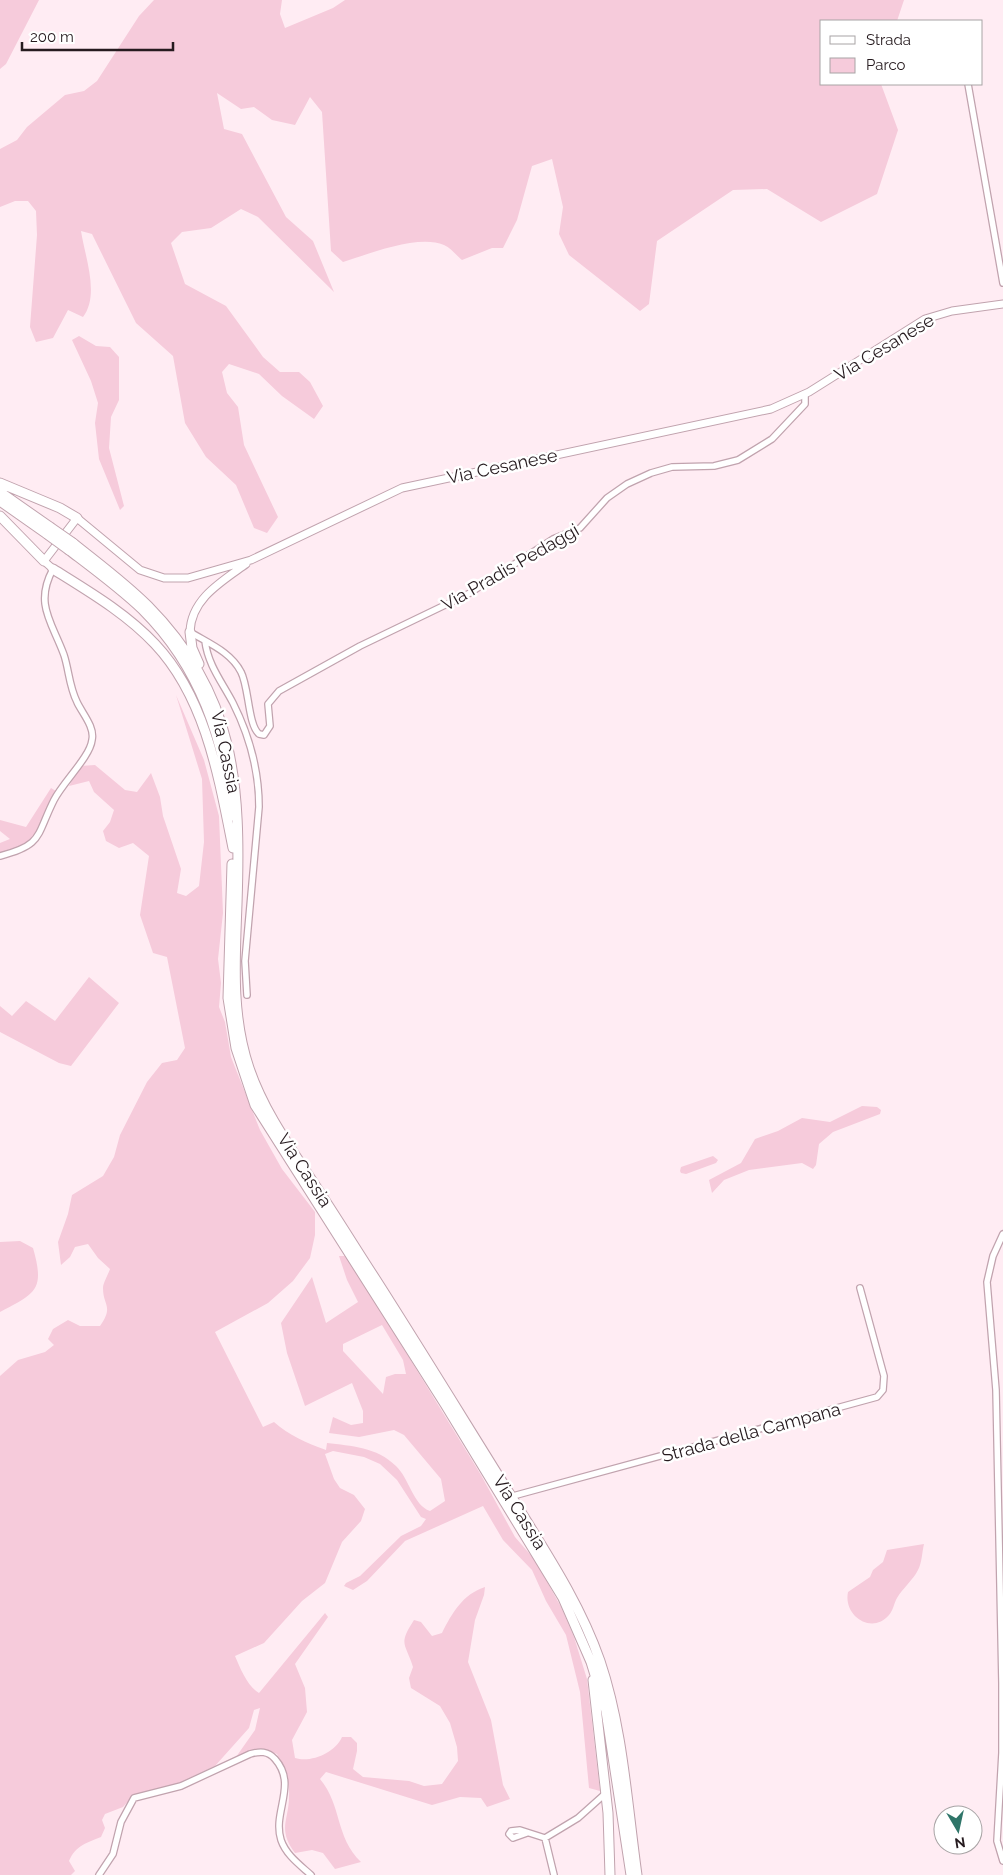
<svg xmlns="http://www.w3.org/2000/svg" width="1003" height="1875" font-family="Raleway,sans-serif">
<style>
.green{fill:#f6cbdb;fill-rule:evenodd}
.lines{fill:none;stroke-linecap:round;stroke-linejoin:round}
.minor-casing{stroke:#c1a3ae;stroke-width:8}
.tertiary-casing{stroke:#c1a3ae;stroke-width:9}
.trunk-casing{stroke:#c1a3ae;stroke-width:11}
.minor{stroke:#fff;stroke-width:5.5}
.tertiary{stroke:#fff;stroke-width:7}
.trunk{stroke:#fff;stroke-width:9}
.trunk-bridge-casing{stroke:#c1a3ae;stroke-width:11;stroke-linecap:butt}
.trunk-bridge{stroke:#fff;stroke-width:9}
.labels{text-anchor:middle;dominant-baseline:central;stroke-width:5;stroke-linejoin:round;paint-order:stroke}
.street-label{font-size:18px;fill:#261b1f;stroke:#fff}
</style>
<rect width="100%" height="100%" fill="#ffecf3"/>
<!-- green -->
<path class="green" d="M 0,0 L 39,0 L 6,64 L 0,69 Z
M 154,0 L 282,0 L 280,14 L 285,28 L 333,8 L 345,0 L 904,0 L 897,21 L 822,21 L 822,84 L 881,84 L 898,130 L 877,194 L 821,222 L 767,189 L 733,190 L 657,241 L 649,304 L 640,311 L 569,255 L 559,234 L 563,207 L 552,159 L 532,166 L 517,220 L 503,248 L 492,248 L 462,260 C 457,256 451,248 444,245 C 418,234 369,254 343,262 L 331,251 L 322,112 L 310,97 L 295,125 L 272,120 L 254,107 L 241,109 L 217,93 L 224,129 L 242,134 L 286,217 L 313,241 L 334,292 L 258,217 L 241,209 L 211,228 L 182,232 L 171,243 L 185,284 L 226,306 L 263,357 L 280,372 L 299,372 L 310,382 L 323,406 L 314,419 L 282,396 L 259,374 L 229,364 L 222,372 L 227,393 L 238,407 L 244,445 L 278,517 L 267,533 L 254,528 L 236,485 L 206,457 L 185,423 L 173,356 L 136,323 L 92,234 L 81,231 C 85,257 100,295 83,317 L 68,310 L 53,338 L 36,342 L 30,327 L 37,235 L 36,211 L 28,201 L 15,201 L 0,207 L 0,149 L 17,140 L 27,127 L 65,95 L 84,91 L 97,81 L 139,16 Z
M 79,336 L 96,346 L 110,347 L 119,357 L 119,400 L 111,417 L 109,448 L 124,506 L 120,510 L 99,459 L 95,423 L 98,403 L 91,381 L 72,340 Z
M 176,695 L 204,760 L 219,816 L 223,913 L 218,959 L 221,983 L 219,1007 L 225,1022 L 231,1057 L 260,1130 L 282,1169 L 315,1212 L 315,1235 L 310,1258 L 293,1281 L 268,1303 L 215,1332 L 263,1427 L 274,1422 C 289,1435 306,1443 326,1450 L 327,1443 C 351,1446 377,1447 396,1466 C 409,1478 413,1505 430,1511 L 445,1501 L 441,1479 L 404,1435 L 394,1430 L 359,1437 L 329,1433 L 333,1417 L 351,1425 L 363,1423 L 363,1411 L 352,1383 L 305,1406 L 287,1353 L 281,1323 L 312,1277 L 326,1323 L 358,1302 L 347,1280 L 339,1256 L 347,1256 L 481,1475 L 515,1537 L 535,1560 L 561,1607 L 574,1637 L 587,1679 L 600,1791 L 589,1788 L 580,1692 L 566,1635 L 546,1601 L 532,1570 L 503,1540 L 483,1506 L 405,1541 L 367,1581 L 353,1590 L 344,1586 L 346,1583 L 360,1576 L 401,1536 L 421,1526 L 426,1519 L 421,1517 L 397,1480 L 380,1464 L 364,1457 L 333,1451 L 325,1454 L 334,1479 L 340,1488 L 354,1495 L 365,1509 L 361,1521 L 342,1542 L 325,1583 L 302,1601 L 264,1643 L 235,1656 C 240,1668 248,1687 259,1693 L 325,1613 L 328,1617 L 295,1664 L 305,1688 L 307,1712 L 292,1740 L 295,1758 C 311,1763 335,1753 342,1737 L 351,1737 L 357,1743 L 357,1751 L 353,1769 L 363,1777 L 409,1781 L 424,1786 L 442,1784 L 458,1761 L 457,1747 L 450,1723 L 440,1706 L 411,1688 L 409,1678 L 413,1667 C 405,1642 398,1645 414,1620 L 421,1622 L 432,1636 L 442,1633 C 452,1613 463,1594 485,1587 L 484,1595 L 475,1620 L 468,1662 L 491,1720 L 503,1785 L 510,1799 L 487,1807 L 481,1798 L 460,1797 L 432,1805 L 326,1772 L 320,1779 C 342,1805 335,1837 361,1862 L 335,1869 L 323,1853 L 312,1850 L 295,1853 C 277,1829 289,1821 289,1796 C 290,1780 284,1768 277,1754 C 261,1748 252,1751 236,1757 L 255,1730 L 260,1708 L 254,1710 L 249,1728 L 215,1766 L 175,1785 L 131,1798 L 123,1807 L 105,1814 L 102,1820 L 105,1828 L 101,1837 C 87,1843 76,1845 69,1861 L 75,1871 L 71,1875 L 0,1875 L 0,1376 L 18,1360 L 45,1352 L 54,1345 L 48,1339 L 53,1329 L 68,1320 L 80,1326 L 100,1326 C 114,1306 103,1306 103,1288 C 103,1283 108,1275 110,1269 L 98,1258 L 88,1244 L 75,1247 L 70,1257 L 61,1265 L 58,1242 L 68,1214 L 72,1195 L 103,1176 L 114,1157 L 120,1135 L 147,1082 L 162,1063 L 177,1060 L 185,1048 L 167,957 L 153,953 L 140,915 L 149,856 L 133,843 L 119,848 L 106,841 L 103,831 L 110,822 L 114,810 L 94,792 L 89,781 L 69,786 L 80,766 L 95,765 L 125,790 L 137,792 L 151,773 L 160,797 L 163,816 L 181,869 L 177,893 L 186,896 L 199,886 L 204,842 L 202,779 ZM 382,1325 L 403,1360 L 406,1374 L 395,1374 L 386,1377 L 383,1394 L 343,1351 L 343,1344 Z
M 51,788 L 56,791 C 43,827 40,845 0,854 L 0,843 L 10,839 L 0,831 L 0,820 L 26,827 Z
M 89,977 L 119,1003 L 71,1066 L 59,1063 L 0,1032 L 0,1006 L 12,1016 L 26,1001 L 55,1021 Z
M 862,1106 L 877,1107 L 881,1110 L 880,1114 L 833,1132 L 819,1144 L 816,1165 L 813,1169 L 802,1163 L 749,1170 L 724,1180 L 712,1193 L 709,1180 L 741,1163 L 755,1139 L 778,1131 L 802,1118 L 830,1122 Z
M 713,1156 L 718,1160 L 716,1163 L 686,1174 L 681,1173 L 680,1171 L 681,1167 Z
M 20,1241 L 33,1248 C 45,1290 36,1293 0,1312 L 0,1242 Z
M 924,1544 C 922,1552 922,1563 918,1570 C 913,1580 903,1588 897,1598 C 894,1603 893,1611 889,1615 C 872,1635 843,1616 848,1592 L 870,1577 L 873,1570 L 883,1562 L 887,1550 Z"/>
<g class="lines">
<!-- minor casing -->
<g class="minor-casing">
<path id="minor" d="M 968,84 L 1003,283
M 190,632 C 208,643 231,652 241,672 C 249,687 248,725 259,734 L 264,735 L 270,726 L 268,704 L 279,691 L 360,646 L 470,593 L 553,539 L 580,528 L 607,498 L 627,484 L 651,473 L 672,467 L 714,466 L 738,460 L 772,439 L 805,404 L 805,395
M 205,641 C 208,665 222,682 233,703 C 249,735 259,772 259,807 L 245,961 L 247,995
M 0,856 C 43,845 36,836 54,800 C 63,782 90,757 92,740 C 95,727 82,713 77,702 C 69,686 69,670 64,655 C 52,622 34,604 53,569
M 1003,1234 L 993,1256 L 987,1282 L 996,1390 L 1002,1683 L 1002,1753 L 997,1841 L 1003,1861
M 513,1496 L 877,1397 L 883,1390 L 884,1376 L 860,1288
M 527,1833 L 513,1838 L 509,1834 L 511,1831 L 520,1830 L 545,1838
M 99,1875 L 113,1854 L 121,1822 L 134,1798 L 181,1786 L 250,1754 C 260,1751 268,1751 275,1759 C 298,1785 272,1812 281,1840 C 286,1855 300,1865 311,1875
M 554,1875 L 545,1838 L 578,1818 L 606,1793"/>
</g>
<!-- tertiary casing -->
<g class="tertiary-casing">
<path id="tertiary" d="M 53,569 L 44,561 L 77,518 L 140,570 L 164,578 L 188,578 L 251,560 L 402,488 L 771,409 L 809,392 L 925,319 L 952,311 L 1003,304
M 190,632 C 191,599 221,582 246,564"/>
</g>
<!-- trunk casing -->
<g class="trunk-casing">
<path id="trunk" d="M 0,483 L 60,508 L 77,518
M 0,492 L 50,527
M 0,501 L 47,534
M 0,516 L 44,561
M 73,543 C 99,564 125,583 148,606 C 236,695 241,786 237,904 C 235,960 231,1015 249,1068 C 263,1109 287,1143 311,1179 C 333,1212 354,1246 376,1280 C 422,1352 466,1424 511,1496 C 544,1550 579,1601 600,1661 C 623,1729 627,1804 637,1875
M 69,550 C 94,569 120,588 143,610 C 200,667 224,738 232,816
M 53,569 C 88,591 126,613 155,644 C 206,698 219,778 233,848
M 190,632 L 192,648 L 199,664
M 232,864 L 228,998 L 236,1048 L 255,1105 L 445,1404 L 563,1598 L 591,1662 L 606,1711 L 631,1875
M 593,1680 L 608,1813 L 610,1875"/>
</g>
<!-- minor -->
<use href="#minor" class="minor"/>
<!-- tertiary -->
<use href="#tertiary" class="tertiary"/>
<!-- trunk -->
<use href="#trunk" class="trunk"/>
<!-- trunk-bridge casing -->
<g class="trunk-bridge-casing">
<path id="trunk-bridge" d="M 50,527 L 73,543
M 47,534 L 69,550"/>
</g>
<!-- trunk-bridge -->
<use href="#trunk-bridge" class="trunk-bridge"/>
</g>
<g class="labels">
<!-- street labels -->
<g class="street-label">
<text transform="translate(884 347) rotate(-31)">Via Cesanese</text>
<text transform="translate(502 466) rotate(-12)">Via Cesanese</text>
<text transform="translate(510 567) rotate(-30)">Via Pradis Pedaggi</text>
<text transform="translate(226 752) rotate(78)">Via Cassia</text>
<text transform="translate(305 1170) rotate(57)">Via Cassia</text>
<text transform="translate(751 1432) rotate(-15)">Strada della Campana</text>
<text transform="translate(520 1512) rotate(58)">Via Cassia</text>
</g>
</g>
<!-- legend -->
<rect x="820" y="20" width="162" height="65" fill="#ffffff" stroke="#a8a4a5"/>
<rect x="830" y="36" width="25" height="8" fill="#ffffff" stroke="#a8a4a5"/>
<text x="866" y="45" font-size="15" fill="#261b1f">Strada</text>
<rect x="830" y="58" width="25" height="15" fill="#f6cbdb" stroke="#a8a4a5"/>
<text x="866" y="70" font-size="15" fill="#261b1f">Parco</text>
<!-- north arrow -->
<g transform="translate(958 1830) rotate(171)"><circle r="24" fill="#ffffff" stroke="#a8a4a5"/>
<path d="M0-4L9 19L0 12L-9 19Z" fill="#2f7569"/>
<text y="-8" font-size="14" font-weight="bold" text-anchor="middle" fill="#261b1f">N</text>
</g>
<!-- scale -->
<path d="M22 42v8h151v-8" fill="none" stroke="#261b1f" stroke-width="2.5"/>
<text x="30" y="42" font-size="15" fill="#261b1f" stroke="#ffffff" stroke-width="4" paint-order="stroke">200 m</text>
</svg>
